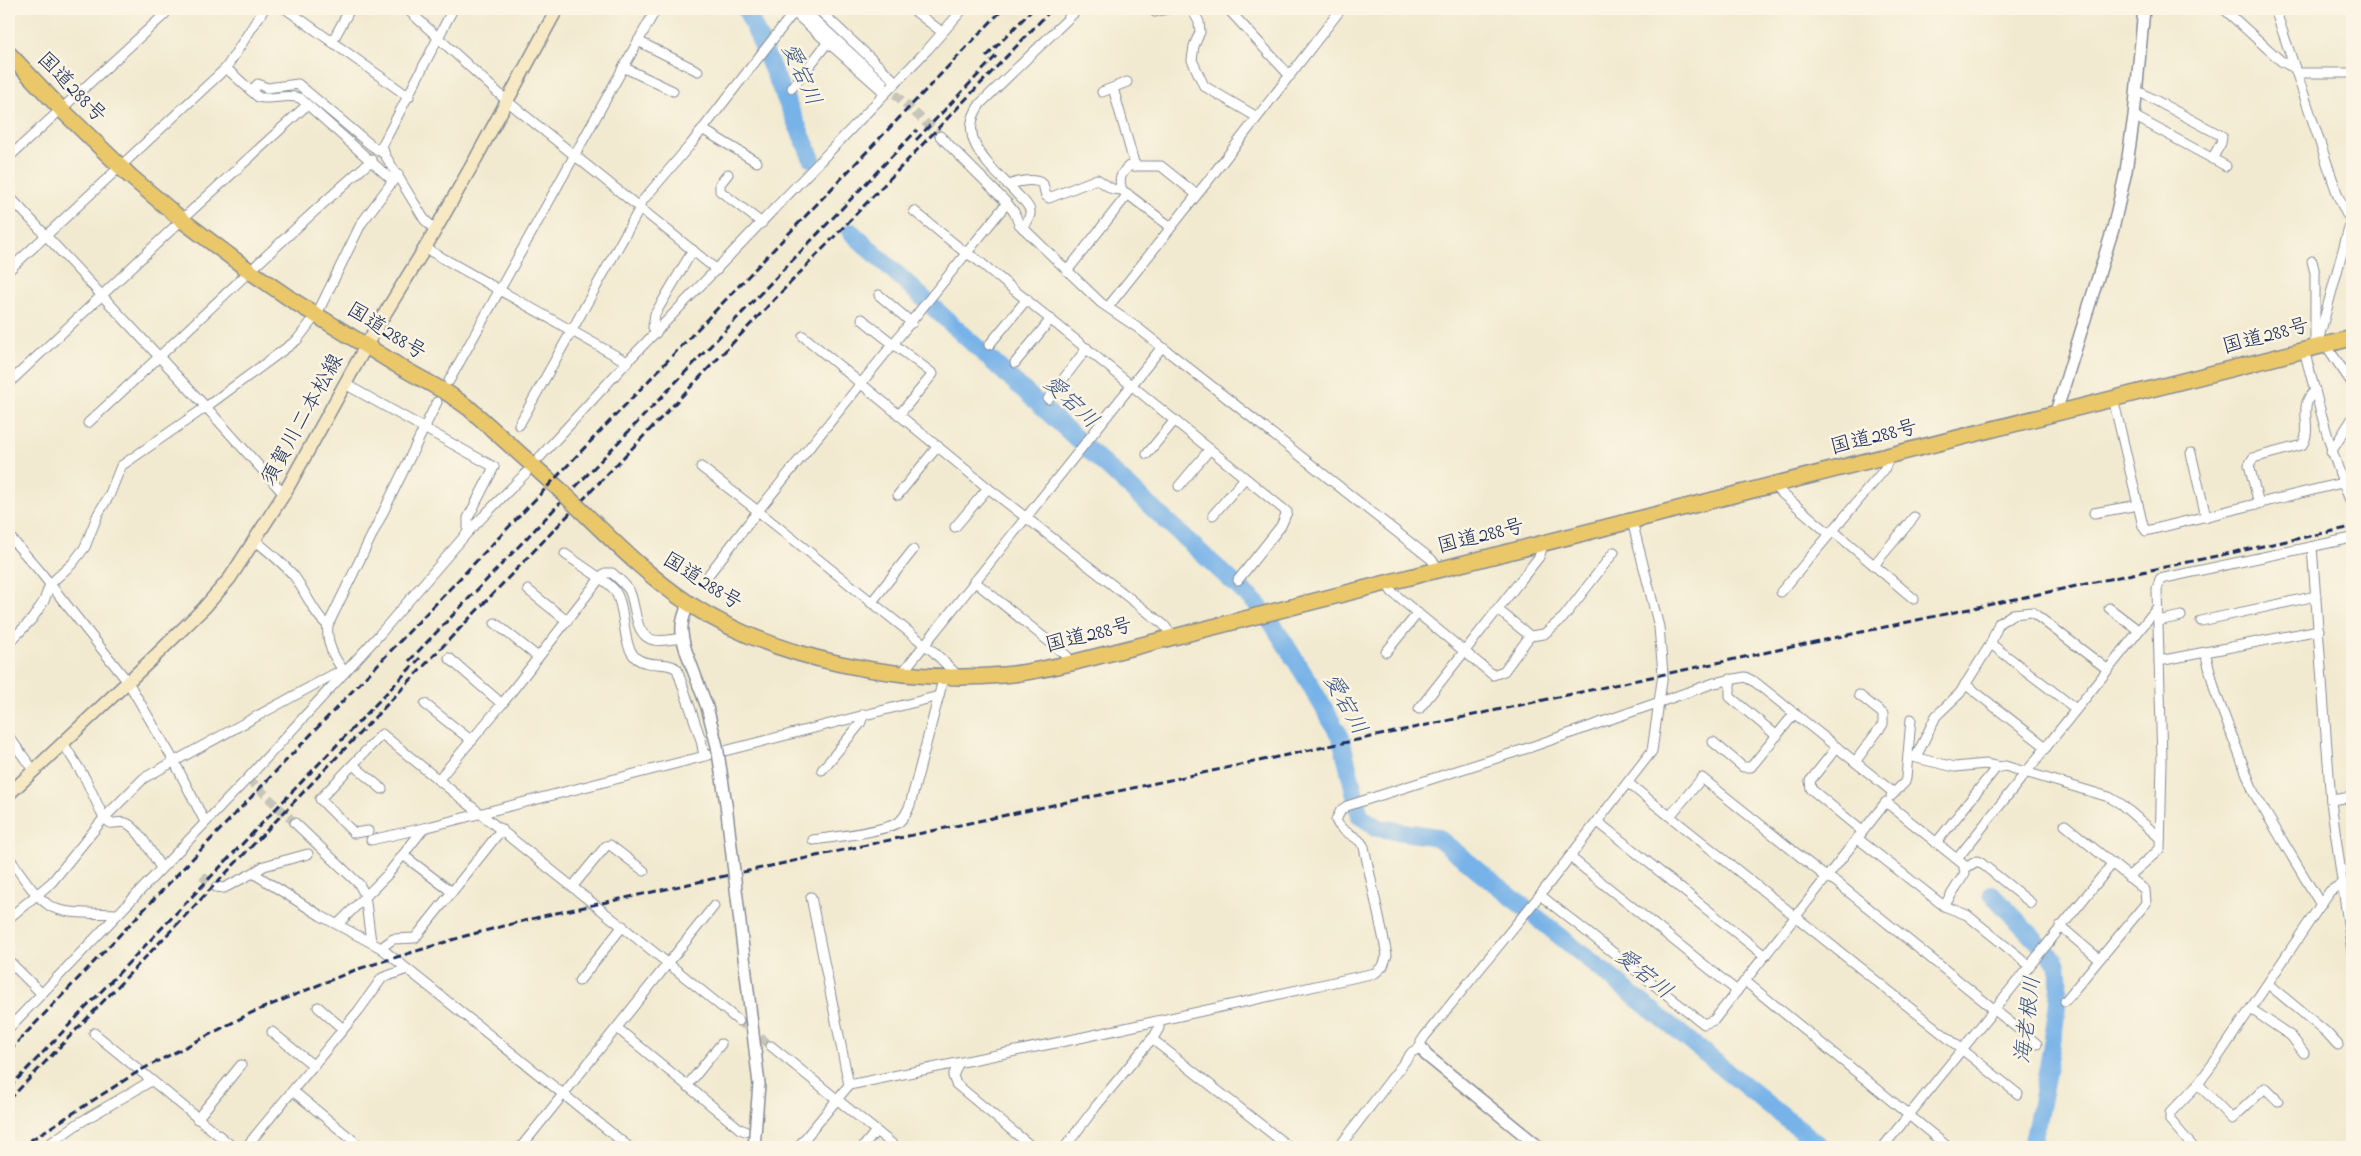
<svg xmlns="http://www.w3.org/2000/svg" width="2361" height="1156" viewBox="0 0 2361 1156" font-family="'Indie Flower','Klee One',sans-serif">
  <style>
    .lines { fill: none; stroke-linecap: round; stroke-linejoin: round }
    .river { stroke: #77b2e8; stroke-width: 18 }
    .minor-tunnel { stroke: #c7c5b9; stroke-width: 9; stroke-dasharray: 9 4.5; stroke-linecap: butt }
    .minor-casing { stroke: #868c97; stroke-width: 11 }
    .tertiary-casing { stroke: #868c97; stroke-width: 14 }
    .secondary-casing { stroke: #868c97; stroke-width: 15 }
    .trunk-casing { stroke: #868c97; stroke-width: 18 }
    .minor { stroke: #fff; stroke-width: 9 }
    .tertiary { stroke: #fff; stroke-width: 11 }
    .secondary { stroke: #f7e9c3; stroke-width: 12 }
    .trunk { stroke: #eac769; stroke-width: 15 }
    .rail { stroke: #1b2f5e; stroke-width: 3; stroke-dasharray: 8 4; stroke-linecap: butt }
    .tertiary-bridge-casing { stroke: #868c97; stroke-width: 14; stroke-linecap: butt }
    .trunk-bridge-casing { stroke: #868c97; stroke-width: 18; stroke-linecap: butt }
    .tertiary-bridge { stroke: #fff; stroke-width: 11 }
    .trunk-bridge { stroke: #eac769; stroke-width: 15 }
    .labels { text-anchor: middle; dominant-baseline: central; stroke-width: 5; stroke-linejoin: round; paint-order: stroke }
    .street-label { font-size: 21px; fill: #1b2f5e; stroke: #fcf5e5 }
    .water-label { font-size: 22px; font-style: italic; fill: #375687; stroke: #fcf5e5 }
  </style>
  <rect width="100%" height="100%" fill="#fcf5e5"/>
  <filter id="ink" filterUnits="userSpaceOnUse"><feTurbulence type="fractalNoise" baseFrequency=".02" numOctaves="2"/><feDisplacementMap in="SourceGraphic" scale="10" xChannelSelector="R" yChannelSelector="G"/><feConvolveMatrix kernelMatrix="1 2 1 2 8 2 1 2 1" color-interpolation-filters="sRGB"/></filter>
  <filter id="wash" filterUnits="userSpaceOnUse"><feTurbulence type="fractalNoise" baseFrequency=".0096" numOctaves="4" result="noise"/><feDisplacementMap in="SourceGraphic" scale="20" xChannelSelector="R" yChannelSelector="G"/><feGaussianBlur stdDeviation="1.12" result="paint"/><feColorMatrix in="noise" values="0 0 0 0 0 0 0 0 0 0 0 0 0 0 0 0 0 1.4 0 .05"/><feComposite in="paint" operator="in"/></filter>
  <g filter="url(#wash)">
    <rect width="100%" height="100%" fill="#f2ead0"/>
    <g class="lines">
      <!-- river -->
      <g class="river">
        <path d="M746,9l66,150"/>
        <path d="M851,232l407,373 14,18 35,56 34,59 19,78 18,12 59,9 384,310"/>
        <path d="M1992,894l63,66c14,20 -17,157 -23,187"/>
      </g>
    </g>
  </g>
  <g filter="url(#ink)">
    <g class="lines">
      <!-- minor-tunnel -->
      <g class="minor-tunnel">
        <path d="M885,85l55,51"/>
        <path d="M249,779l46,44"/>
        <path d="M202,876l14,11"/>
        <path d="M739,1021l32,25"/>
      </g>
      <!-- minor casing -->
      <g class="minor-casing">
        <g id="minor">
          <path d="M286,9l123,88"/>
          <path d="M407,9l100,92 210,169"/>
          <path d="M790,9l95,84"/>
          <path d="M803,9l80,74"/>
          <path d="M818,9l78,73"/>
          <path d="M912,9l30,23"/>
          <path d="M1192,9l7,13 1,10 -6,14 -2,14 12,26 53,31"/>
          <path d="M1228,9l62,67"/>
          <path d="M2224,9l57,52 15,8"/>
          <path d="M2275,9l63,187 8,17 6,8"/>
          <path d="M1155,12l12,-3"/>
          <path d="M638,41l60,30"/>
          <path d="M332,42l18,-33"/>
          <path d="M623,67l50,24"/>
          <path d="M226,68l32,29c13,4 28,-4 42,1l92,82"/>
          <path d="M2298,73h54"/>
          <path d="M792,88l36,-46"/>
          <path d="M1113,88l22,78"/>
          <path d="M2136,90l86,46 -1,7 -9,16"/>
          <path d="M251,91l7,-7 9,4 31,-4 74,62 11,7"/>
          <path d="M1102,92l25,-10"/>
          <path d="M2134,116l92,50"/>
          <path d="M702,129l55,33"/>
          <path d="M940,136l67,67 7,9 5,12 82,79 37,25 293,231 8,10"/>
          <path d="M9,157l156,-143"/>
          <path d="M728,174l-8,10v7l42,32"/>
          <path d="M1009,185c9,-4 25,-7 34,-1l3,12 3,2 48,-19 15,10 10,1"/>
          <path d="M9,196l197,211 78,87"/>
          <path d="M638,206l53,-62 103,-132"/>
          <path d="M914,211l53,43 8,4 312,254 -6,14 -43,54"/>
          <path d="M1171,227l-49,-37c-4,-11 -1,-17 7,-24h32l35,28"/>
          <path d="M1023,228c3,-5 8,-11 7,-17 -1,-7 -10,-13 -14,-18 -23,-25 -63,-54 -35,-90l97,-94"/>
          <path d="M435,230l-11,-11 -39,-64 -3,-9 71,-137"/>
          <path d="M425,248l202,114"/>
          <path d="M2312,261l3,12v69"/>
          <path d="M9,270l217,-202 38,-59"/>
          <path d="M1067,271l61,-77"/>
          <path d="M879,295l33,28"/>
          <path d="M1108,307l103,-130 130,-168"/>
          <path d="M862,319c23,20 47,36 71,55l-34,41"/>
          <path d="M656,333l-3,-6 2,-13 38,-64"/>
          <path d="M803,336l185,152 176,137 9,12"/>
          <path d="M2325,344l27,39"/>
          <path d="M989,345l38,-46"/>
          <path d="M2320,345v-11l32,-117"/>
          <path d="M2304,350c14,52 27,105 48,155"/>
          <path d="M1015,363l36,-44"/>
          <path d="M449,381l207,-372"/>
          <path d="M9,383l180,-170 118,-108"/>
          <path d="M345,384l149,83 -26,51v14"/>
          <path d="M2113,398l30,128 3,5 196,-48"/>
          <path d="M1048,399l39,-51"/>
          <path d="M88,423c95,-87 186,-178 284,-263"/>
          <path d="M519,425l121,-217"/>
          <path d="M2331,452l21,-33"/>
          <path d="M2191,453l15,64"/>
          <path d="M1147,454l28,-34"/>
          <path d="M540,457l87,-95 301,-313 35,-40"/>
          <path d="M701,467l57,44 -49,63"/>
          <path d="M1772,485l54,46 11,3 77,65"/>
          <path d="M1179,486l31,-37"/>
          <path d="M898,495l40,-49"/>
          <path d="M2259,504l-10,-39 4,-7 49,-13c12,-17 -6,-39 13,-54"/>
          <path d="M2094,513l44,-8"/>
          <path d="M1213,515l32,-37"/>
          <path d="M955,527l33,-39"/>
          <path d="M9,536l29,33 90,113 46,79 31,61"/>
          <path d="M256,541c13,11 27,22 38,35 10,13 22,42 34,49"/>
          <path d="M2312,547l19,255 21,150"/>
          <path d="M1874,565l40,-48"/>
          <path d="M974,581l93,75 4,7"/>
          <path d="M1386,583l6,9 101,83 11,-4 26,-35"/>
          <path d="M528,590l39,31"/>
          <path d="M1781,592l103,-122 6,-15"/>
          <path d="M871,603l42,-53"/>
          <path d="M2109,608l29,22"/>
          <path d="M1497,609l33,27 14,-2 19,-16 51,-66"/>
          <path d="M2158,621l23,-5"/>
          <path d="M2201,621l115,-25"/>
          <path d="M495,623l43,34"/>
          <path d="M682,638c-9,1 -19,4 -28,2 -21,-4 -17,-35 -25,-50 -5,-7 -11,-12 -17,-17h-7l-5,5c6,4 12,8 15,13 12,18 6,54 21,67 12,10 30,2 41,11l24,71 3,16"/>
          <path d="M9,643l23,-24 12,-18 6,-17 22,-20 13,-17 13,-33 11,-18 12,-30 85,-59 91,-67 20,-26 44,-90 37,-50"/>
          <path d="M1991,644l85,65"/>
          <path d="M1386,652l32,-39"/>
          <path d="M2205,652l11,42 38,99 67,112"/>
          <path d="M2159,661l160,-31"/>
          <path d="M345,672c-11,-13 -19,-29 -17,-47l109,-223"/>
          <path d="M902,673l260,-326"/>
          <path d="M959,677l-25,-25 -176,-141 249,-308"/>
          <path d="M1730,679v18l47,39"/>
          <path d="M1965,684l81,63"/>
          <path d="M425,704l47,37"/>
          <path d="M502,704l98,-126 -35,-24"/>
          <path d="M1419,709l120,-152 5,-14"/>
          <path d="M9,737l25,34"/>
          <path d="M1713,742l30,25h8l44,-54"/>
          <path d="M63,743l22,35 19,40 6,5c5,1 11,-2 16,0 12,4 28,34 35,45"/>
          <path d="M1837,747l-27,34 1,8 51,42"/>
          <path d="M1908,756l47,11 30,-3 15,3"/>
          <path d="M1916,757l20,-41 24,-23 30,-48 9,-22 14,-9 19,-2 75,57"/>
          <path d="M1855,762l28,-38v-10l-24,-19"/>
          <path d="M353,765l29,24"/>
          <path d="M822,770l38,-46 4,-10"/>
          <path d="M438,780l64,-76 -53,-46"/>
          <path d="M1628,783l390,311"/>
          <path d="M1891,796l14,-14 1,-4 5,-59"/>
          <path d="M2331,800l21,-3"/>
          <path d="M1670,816l32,-38 124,99 9,4 202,163"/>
          <path d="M1598,822l167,134"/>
          <path d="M295,823l64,61 6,11 6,47"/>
          <path d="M368,831l-14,2 -34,-34 62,-65c118,97 239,190 357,287"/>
          <path d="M1857,838l87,68 23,9 62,50"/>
          <path d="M371,840l53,-12"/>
          <path d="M813,840c21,-3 70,-8 86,-18 6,-5 8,-10 11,-17l34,-129"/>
          <path d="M1936,843l60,-75 9,-2 104,31 12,7 39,34"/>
          <path d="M403,855l49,37 50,-63"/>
          <path d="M1570,857l167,134"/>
          <path d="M9,858c12,15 24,37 41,48 14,9 48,7 66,8"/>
          <path d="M1957,859l200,-251"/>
          <path d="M1964,869l13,-8 4,2 50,40"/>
          <path d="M253,873l11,-7 44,-12"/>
          <path d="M2128,877l32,-28 2,-88 -5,-171 3,-11 192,-41"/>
          <path d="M573,886l33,-40 4,-1 34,26"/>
          <path d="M216,887l8,1 29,-15 68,43 60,32 248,199"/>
          <path d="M1540,895l164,129 10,-4 172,-218 78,63 1,8 -21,33"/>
          <path d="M9,918l43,-36 52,-64 40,-40 190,-104 11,-2"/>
          <path d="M338,924l50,-50 36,-46 515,-132"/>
          <path d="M2060,926l39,33"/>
          <path d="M381,948l12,-9 22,-1 37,-46"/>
          <path d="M9,961l32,32"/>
          <path d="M579,981l44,-55"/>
          <path d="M1745,981l203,166"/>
          <path d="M2268,984l58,48 12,13"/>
          <path d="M2065,1001l81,-98 -1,-13 -80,-65"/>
          <path d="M318,1007l25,22"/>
          <path d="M2251,1009l40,27 13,17"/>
          <path d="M9,1028l239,-250 131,-143 89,-103 58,-59"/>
          <path d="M617,1028l123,101 5,2"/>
          <path d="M272,1032l42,34"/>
          <path d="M94,1033l139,114"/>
          <path d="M1152,1039l137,108"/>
          <path d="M771,1046l125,101"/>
          <path d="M958,1064l-5,12 3,8 76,63"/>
          <path d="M2198,1084l34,35 33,-31 13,13"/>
          <path d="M849,1085l226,-46 300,-66 8,-7 4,-11 -23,-108c-6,-13 -23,-13 -28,-27l5,-10 6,-4 181,-58 186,-65 31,-6 10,5 139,111"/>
          <path d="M687,1086l34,-42"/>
          <path d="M293,1091l68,56"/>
          <path d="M197,1119l44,-54"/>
          <path d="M45,1147l34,-24 72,-42"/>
          <path d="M246,1147l113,-137 23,-32 25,-9"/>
          <path d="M521,1147l193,-241"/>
          <path d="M798,1147l51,-62 -38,-188"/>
          <path d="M863,1147l13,-16"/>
          <path d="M1065,1147l32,-42 58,-70 4,-7v-7"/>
          <path d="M1339,1147l73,-95 9,-5v-5l4,-6 115,-141 112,-144 11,-77 -4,-47 -27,-106"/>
          <path d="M1883,1147l229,-283"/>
          <path d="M2193,1147l-23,-27v-7l28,-29 20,-27 112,-166 13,-8"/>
        </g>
      </g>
      <!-- tertiary casing -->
      <g class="tertiary-casing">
        <g id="tertiary">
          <path d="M2056,412l57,-183 13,-58 8,-55 10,-107"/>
          <path d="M686,651c-6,-19 -6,-29 3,-48"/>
          <path d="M1421,1047l5,8 113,92"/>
        </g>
      </g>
      <!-- secondary casing -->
      <g class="secondary-casing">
        <path id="secondary" d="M9,794l142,-134 53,-52 26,-30 54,-84 92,-166 49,-80 50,-88 82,-151"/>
      </g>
      <!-- trunk casing -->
      <g class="trunk-casing">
        <g id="trunk">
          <path d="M9,54l53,56 68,66 52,44 69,52 44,30 102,63 52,29 21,15 89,80"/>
          <path d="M583,512c33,32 66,65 105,91 87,57 213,81 316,72 23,-2 45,-7 67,-12l1281,-325"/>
        </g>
      </g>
      <!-- minor -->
      <use href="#minor" class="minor"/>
      <!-- tertiary -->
      <use href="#tertiary" class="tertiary"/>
      <!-- secondary -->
      <use href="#secondary" class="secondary"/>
      <!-- trunk -->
      <use href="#trunk" class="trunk"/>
      <!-- rail -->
      <g class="rail">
        <path d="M986,57l47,-48"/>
        <path d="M916,140l81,-85"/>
        <path d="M409,661l508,-531"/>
        <path d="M9,1051l994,-1042"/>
        <path d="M9,1088l411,-430"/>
        <path d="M9,1100l1043,-1091"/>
        <path d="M20,1147l119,-76 112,-58 104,-43 110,-34 78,-20 328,-72 1481,-317"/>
      </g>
      <!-- tertiary-bridge casing -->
      <g class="tertiary-bridge-casing">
        <path id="tertiary-bridge" d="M686,651l21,56 10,39 9,58 33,280 -5,63"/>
      </g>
      <!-- trunk-bridge casing -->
      <g class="trunk-bridge-casing">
        <path id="trunk-bridge" d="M559,489l24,23"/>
      </g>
      <!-- tertiary-bridge -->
      <use href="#tertiary-bridge" class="tertiary-bridge"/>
      <!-- trunk-bridge -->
      <use href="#trunk-bridge" class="trunk-bridge"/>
    </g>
  </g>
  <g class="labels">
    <!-- street labels -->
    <g class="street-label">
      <text transform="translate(71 88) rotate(46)">国道288号</text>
      <text transform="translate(386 332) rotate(32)">国道288号</text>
      <text transform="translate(2266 337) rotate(-15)">国道288号</text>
      <text transform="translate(303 420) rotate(-61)">須賀川二本松線</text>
      <text transform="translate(1874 438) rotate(-14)">国道288号</text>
      <text transform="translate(1481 537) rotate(-14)">国道288号</text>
      <text transform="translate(702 582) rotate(32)">国道288号</text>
      <text transform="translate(1089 636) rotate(-14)">国道288号</text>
    </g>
    <!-- water labels -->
    <g class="water-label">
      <text transform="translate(800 75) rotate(66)">愛宕川</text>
      <text transform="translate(1070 403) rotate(43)">愛宕川</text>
      <text transform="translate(1344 705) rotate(61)">愛宕川</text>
      <text transform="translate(1643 975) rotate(39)">愛宕川</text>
      <text transform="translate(2029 1020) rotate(-83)">海老根川</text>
    </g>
  </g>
  <!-- margin -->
  <rect width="2361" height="1156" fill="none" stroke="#fcf5e5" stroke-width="30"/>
</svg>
